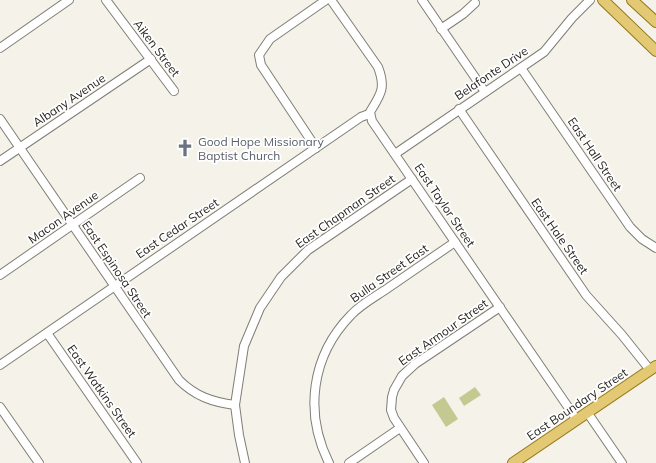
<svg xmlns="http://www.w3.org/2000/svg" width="656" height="463" viewBox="0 0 656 463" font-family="Mulish,sans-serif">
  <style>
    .green { fill: #c2ca92 }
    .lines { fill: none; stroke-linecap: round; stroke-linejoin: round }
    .minor-casing { stroke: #807e75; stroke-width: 10 }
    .major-casing { stroke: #95781a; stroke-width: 12 }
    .minor { stroke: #fff; stroke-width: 8 }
    .major { stroke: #e3c973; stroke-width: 10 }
    .labels { text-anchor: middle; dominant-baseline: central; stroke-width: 3.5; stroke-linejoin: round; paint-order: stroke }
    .street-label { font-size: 12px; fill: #262521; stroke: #fff }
    .worship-label { font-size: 12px; fill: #5b616d; stroke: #fff; text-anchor: start }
  </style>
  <rect width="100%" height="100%" fill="#f5f3e9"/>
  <!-- green -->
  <g class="green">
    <path d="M475,387l6,8 -17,11 -5,-8z"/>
    <path d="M444,397l14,22 -12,8 -14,-22z"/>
  </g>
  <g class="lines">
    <!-- minor casing -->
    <g class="minor-casing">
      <g id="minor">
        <path d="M106,0l68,91"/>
        <path d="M331,0l47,67c8,21 3,27 -8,45l2,9 205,299"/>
        <path d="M422,0l63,92"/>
        <path d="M441,29l22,-15 12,-11"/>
        <path d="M0,48l69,-48"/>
        <path d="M521,68l109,159 12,12 14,9"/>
        <path d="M459,109l127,186 36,40 28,35"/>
        <path d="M0,119l179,261c16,16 33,22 56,25"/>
        <path d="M316,148l-55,-83 -2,-10 11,-16 56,-39"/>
        <path d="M395,154l149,-102 28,-34 18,-18"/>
        <path d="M0,161l151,-102"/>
        <path d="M0,275l140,-97"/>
        <path d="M47,333l90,130"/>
        <path d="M0,365l361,-248 8,-3"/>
        <path d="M0,407l39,56"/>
        <path d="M587,412l35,51"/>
        <path d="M245,463l-6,-28 -4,-30 9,-59 16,-38 21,-31 27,-27 104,-71"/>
        <path d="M329,463c-25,-50 -18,-107 22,-148 10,-11 24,-18 37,-27 22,-15 45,-31 67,-46"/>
        <path d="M349,463l51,-35"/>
        <path d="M424,463l-30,-45 -3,-8 1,-13 2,-7 8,-14 13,-12 85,-57"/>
      </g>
    </g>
    <!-- major casing -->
    <g class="major-casing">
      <g id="major">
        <path d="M603,0l53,51"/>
        <path d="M632,0l24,22"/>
        <path d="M513,463l143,-97"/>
      </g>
    </g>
    <!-- minor -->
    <use href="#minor" class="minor"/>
    <!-- major -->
    <use href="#major" class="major"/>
  </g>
  <!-- icons -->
  <defs>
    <g id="church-bare" transform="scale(1.38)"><path d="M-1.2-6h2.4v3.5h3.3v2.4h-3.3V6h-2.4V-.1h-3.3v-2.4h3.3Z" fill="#6b7280" stroke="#fff" stroke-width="2.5" paint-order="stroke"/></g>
  </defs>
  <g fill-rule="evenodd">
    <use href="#church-bare" x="185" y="148"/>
  </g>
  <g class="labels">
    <!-- street labels -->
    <g class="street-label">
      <text transform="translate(157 48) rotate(53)">Aiken Street</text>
      <text transform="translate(491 73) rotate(-34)">Belafonte Drive</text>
      <text transform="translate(69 100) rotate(-34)">Albany Avenue</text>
      <text transform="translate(595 154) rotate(56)">East Hall Street</text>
      <text transform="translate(445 205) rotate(56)">East Taylor Street</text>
      <text transform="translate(345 211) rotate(-35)">East Chapman Street</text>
      <text transform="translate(63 217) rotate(-35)">Macon Avenue</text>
      <text transform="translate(177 228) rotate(-34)">East Cedar Street</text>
      <text transform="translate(560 236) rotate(55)">East Hale Street</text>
      <text transform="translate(117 269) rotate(56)">East Espinosa Street</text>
      <text transform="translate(389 273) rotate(-35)">Bulla Street East</text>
      <text transform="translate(443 332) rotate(-35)">East Armour Street</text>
      <text transform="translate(102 391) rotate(55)">East Watkins Street</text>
      <text transform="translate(577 404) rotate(-34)">East Boundary Street</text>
    </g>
    <!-- worship labels -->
    <g class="worship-label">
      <text x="198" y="141">Good Hope Missionary<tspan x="198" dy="14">Baptist Church</tspan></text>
    </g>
  </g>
</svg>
